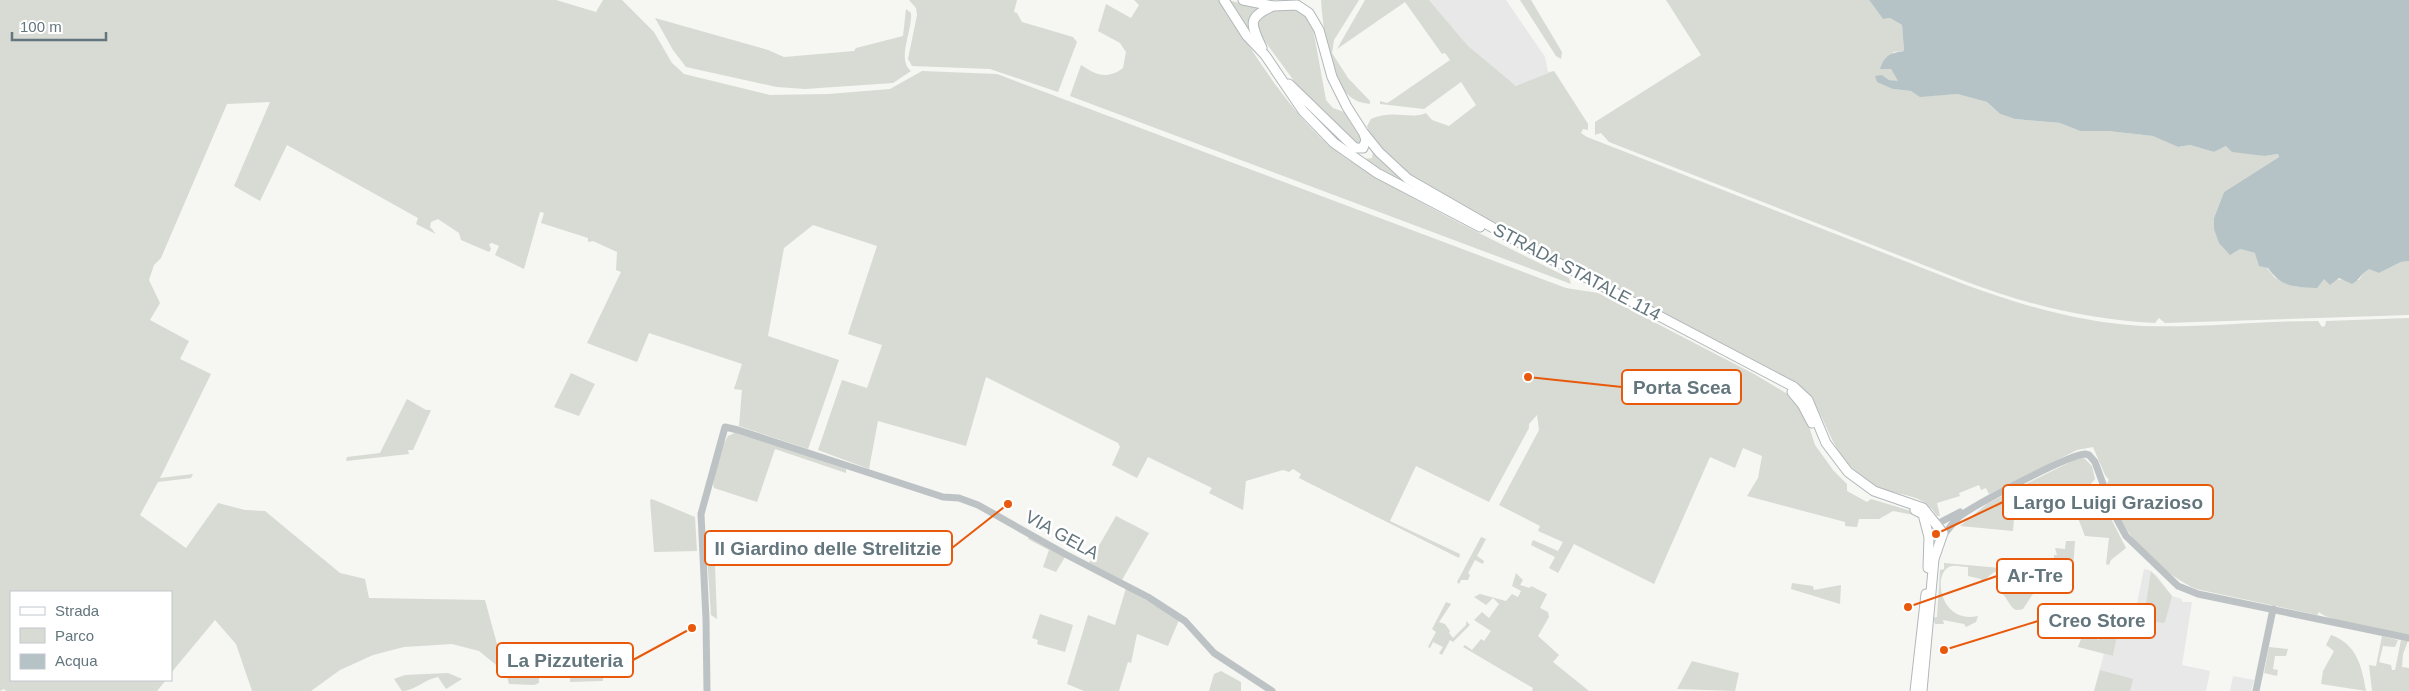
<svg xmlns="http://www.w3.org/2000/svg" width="2409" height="691" viewBox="0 0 2409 691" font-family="Helvetica,sans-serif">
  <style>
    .built { fill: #e7e8e7 }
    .green { fill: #d7dbd3 }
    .water { fill: #b5c3c6 }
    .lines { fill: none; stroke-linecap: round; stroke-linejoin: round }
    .major-casing { stroke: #b1b7ba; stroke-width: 11 }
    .minor { stroke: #bdc3c5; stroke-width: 7 }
    .major { stroke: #fff; stroke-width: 9 }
    .labels { text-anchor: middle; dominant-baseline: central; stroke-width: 5; stroke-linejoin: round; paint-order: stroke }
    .street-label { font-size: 18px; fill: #63757d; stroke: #fff }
    .leader { fill: none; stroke: #e8590c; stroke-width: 2 }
    .callout-dot { fill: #e8590c; stroke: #fff; stroke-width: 2 }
    .callout { fill: #fff; stroke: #e8590c; stroke-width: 2 }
    .callout-label { font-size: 19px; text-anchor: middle; font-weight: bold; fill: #63757d }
  </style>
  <rect width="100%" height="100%" fill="#f6f6f3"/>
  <!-- built -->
  <g class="built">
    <path d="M1429,0h77l39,57 3,15 6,-1 34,53 -83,-45 -37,-33z"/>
    <path d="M2144,569l5,1 8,6 15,20 10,3v3h10l-10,63 28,6 -4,20h-112l10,-37 9,2 6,-30 13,2z"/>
    <path d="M2233,676l21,4 -3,11h-21z"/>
  </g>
  <!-- green -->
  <g class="green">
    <path d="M0,0h556l40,12 7,-12h19l32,32 18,31 12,11 86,21 58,-1 62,-5 32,-18 75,3 569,214 32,5 156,81 37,22 14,18 10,31 18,25 14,14v7l20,11 4,-3 47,14 1,3 -26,-5 -14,8h-20l-2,8 -12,-1v-4l-98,-26 11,-18 4,-22 -19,-8 -8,20 -25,-11 -56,127 -80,-40 -16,29 -9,-5 6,-11 -24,-12 2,-5 25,11 5,-9 -25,-11 2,-5 -41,-21 40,-75 -2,-15 -8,9v4l-40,74 -73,-36 -26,55 70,33 -1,4 -160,-80 2,-4 -8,-5 -4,3 -6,-2 -37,11 -3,29 -34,-17 3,-5 -64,-31 -11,21 -25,-13 8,-18 -2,-4 -132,-66 -20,69 -88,-25 -9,48 -51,-19 24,-70 25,8 15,-43 -34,-11 29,-88 -64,-21 -29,23 -16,88 71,24 -31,89 -69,-23 3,-36 -8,-1 8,-25 -93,-31 -12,29 -50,-19 34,-71 -5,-2 1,-18 -24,-11 -5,1v-4l-47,-15 3,-10 -4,-1 -16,57 -29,-14 4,-9 -7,-3 -3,1 2,5 -2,3 -28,-12 -2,-7 -21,-14 -7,3 -1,5 6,7 -20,-10 2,-6 -131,-73 -27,56 -26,-15 36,-84 -43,2 -66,154 -7,7 -5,15 11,23 -10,17 39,21 -9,18 31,15 -51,104 33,-4 -2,4 -33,4 -18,33 46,33 32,-45 27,7 20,1 75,62 25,6 4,19 116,2 12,44 41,-1 1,40 -5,2 -25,-1 -3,-11 -27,-22 -27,-7 -48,3 -31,8 -33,15 -29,21h-59l-16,-47 -21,-24 -44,53v-81h-160v88h155l-9,11h-151l-2,-2 -4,2z"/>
    <path d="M909,0h108l-3,12 3,1 5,9 51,15 4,5 -19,50 -68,-23 -78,-3 -4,-7 9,-44 -1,-7z"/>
    <path d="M1134,0h87c28,47 60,99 100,138 22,21 50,36 76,51 56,32 114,60 172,89l2,6 -501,-188 11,-31c15,10 26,15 42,3l3,-16 -6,-9 -22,-12 8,-27 25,14 8,-13z"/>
    <path d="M1228,0l31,8 -10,14 2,11z"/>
    <path d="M1321,0h38l-25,40 -2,13 16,25 22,23v3c-6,-1 -13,-2 -18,-6 -24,-16 -29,-72 -31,-98z"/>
    <path d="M1365,0h64l39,46 48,40 38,-15 34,53v6l-5,-1 -2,4 6,4 379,148c58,21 116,38 177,41 59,2 117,-5 175,-5l4,6 3,-1 1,-5 83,-3v317c-19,-4 -79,-12 -90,-23l-2,3 -121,-26c-28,-13 -57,-39 -73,-65 -8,-12 -12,-26 -17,-39l3,-5 -4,-5 -12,-28 -16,3 -88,44 -3,-6 -5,2 -2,-5 -20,8 1,3 -23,7 3,13h-3c-14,-23 -34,-19 -57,-28 -10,-4 -20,-13 -28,-20 -27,-26 -26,-63 -58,-85l-280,-147c-40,-29 -133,-62 -147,-110l4,-7c22,-10 39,1 55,-6l6,7 17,6 27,-21 -15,-23 -37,27 -44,-5v-3l7,2 5,-3 58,-40 -5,-7 -3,1 -37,-52 -68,47z"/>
    <path d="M1520,0h11l31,52 -1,7 -5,-3z"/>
    <path d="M1666,0h203l14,19 7,-1 12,7 2,26 -11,1 -2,17 8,13 -10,-2 -7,-5 11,14 18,2 9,5 37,-2 30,8 13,12 15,5 45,4 20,8h28l46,5 24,11 12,-2 24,7 12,-6 39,10 13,-2 1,3 -55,35 -10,26 26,31 15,4 20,25 22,9h7l20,-8 35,1 5,-8 5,-4 10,5 22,-11 8,-1v54l-244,8 -6,-5 -4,5c-66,-3 -126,-18 -188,-41l-358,-140 -8,-9 -6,2v-13l106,-67z"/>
    <path d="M906,9l5,4c2,17 -15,46 0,58l-18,12 -88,6 -28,-2 -91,-20 -13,-17 -18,-32 113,32 16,7 70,-6 2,-3 47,-12z"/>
    <path d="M1293,10l10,3 9,10 14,77 7,8 11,4 18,29 -4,5 -58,-57 -45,-61 1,-8 12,-8z"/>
    <path d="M1301,99l21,24 42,36 8,-1 1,-9 53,45c-42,-22 -102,-51 -125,-95z"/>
    <path d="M571,373l24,11 -16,32 -25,-9z"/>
    <path d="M407,399l19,11h5l-18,40h-5l1,4 -63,7 1,-4 33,-4z"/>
    <path d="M737,432l109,37v4l-71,-24 -18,53 -43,-14c-4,-11 8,-42 14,-52z"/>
    <path d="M2078,458h6l8,8 3,13 -16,18 -21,14 -26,-2 -1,11 -17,-1 -1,12 -53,-5 28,-23z"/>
    <path d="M652,499l43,18 2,34 -43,1 -4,-52z"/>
    <path d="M2099,502l4,1 23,45 -15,12 -2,5 -3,-1 3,-26 -24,-2 -7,-18z"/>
    <path d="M1116,516l33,17 -27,47 -33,-17z"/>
    <path d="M710,535l9,3 -4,27 2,54 -6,-4 -5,-74z"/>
    <path d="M1029,536l36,21 -9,15 -13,-5 6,-17 -21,-11z"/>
    <path d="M1481,537l5,2 -9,17 7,5 -1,3 -8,-4 -7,13 2,2 -2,5h-7l-2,4 -2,-2z"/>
    <path d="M2066,541h9l-2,28 -10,-1 1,-8 -10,-1v-4h3l-2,-7 10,1z"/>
    <path d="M1944,563l113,10c-17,7 -24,21 -34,36 -12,5 -13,-8 -21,-16l8,-13 -11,-8h-5l-13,11v-4l-13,-3v-9c-5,0 -12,-2 -16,-1 -21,4 -13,59 26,50l-2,6 -10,5 -2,-3 -21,-4 1,4h-9l-2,-6 4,-1 3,-47 4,-1z"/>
    <path d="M2151,571l21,25 -7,26 -2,1 -17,-3 -2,-3z"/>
    <path d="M1516,573l7,7 -3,5 10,3 1,-2 16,8 -7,14 8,4 1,5 -11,19 21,19 -6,7 36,29h-57l1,-3 -70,-41 2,-2 7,5 9,-11 3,2 7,-10 -17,-11 8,-8 7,6 10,-14 -6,-6 -7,7 -12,-8 6,-3 26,7 6,-7 6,3 3,-6 -9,-5z"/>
    <path d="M1792,583l21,3 1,4 27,-5 -1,19 -49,-15z"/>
    <path d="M1126,588l53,32 -11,26 -31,-12 -6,29 -3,-1 -9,29h-35l-17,-7 21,-69 27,10z"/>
    <path d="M1446,602l5,2 -12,18 6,2 5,7 -1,2 4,5 13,-13v-4l4,4 -17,17 -3,-2 -8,15 -3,-2 4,-6 -10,-5 -3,6 -2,-1 8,-15 -4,-3z"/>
    <path d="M1040,614l33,11 -8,27 -28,-8 1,-4 -6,-2z"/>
    <path d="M2135,616l-3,12 -13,-2 -6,30 -35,-9 9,-24 11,17z"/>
    <path d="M2331,635c26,9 31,32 35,56l-45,-7 2,-13 11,-20 -8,-6z"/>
    <path d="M2382,636l16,4 -3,7 -12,-1 -4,16 12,3 1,5h3l6,-30 7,1 -5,13 -1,13 7,1v23h-37l-3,-26 7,1z"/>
    <path d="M601,642l2,39 -33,1v-39z"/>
    <path d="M2269,647l19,2 -2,7h-11l-2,13 5,1 -1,6 -13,-3z"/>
    <path d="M1692,661l47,12 -4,18 -58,-2z"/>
    <path d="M2100,670l33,9 -3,12h-36z"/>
    <path d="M1221,671l20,11v9h-32l5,-17z"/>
    <path d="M448,673l14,6 -16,10 -8,-12c-13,2 -23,14 -36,14l-8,-12 11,-4z"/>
  </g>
  <!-- water -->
  <path class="water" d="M1869,0h540v261l-8,1 -22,11 -10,-4c-8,4 -9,11 -17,15l-13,-6 -9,7 -6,-6 -7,9c-23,-1 -36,-1 -49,-20l-9,-2 -4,-13 -15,-4 -10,6 -11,-12 -5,-14v-11l10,-26 55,-35 -1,-3 -13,2 -33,-4 -6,-6 -12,6 -24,-7 -12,2 -25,-11 -45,-5h-28l-20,-8 -45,-4 -15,-5 -13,-12 -30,-8 -37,3 -9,-6 -18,-2 -16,-7 -2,-6 7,-1 7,5 9,1 -7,-12h-11c5,-14 10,-16 24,-18l-2,-26 -12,-7 -7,1z"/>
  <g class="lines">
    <!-- major casing -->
    <g class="major-casing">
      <g id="major">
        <path d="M1224,0l23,36 18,19 38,56 31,32 43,30 103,54"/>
        <path d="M1243,0l30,6 24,-1 12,8 10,17 13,47 15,30 16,25 16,20 29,27 101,58 285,150 14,13 18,43 22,29 26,19 49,17 20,25 -9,26 -12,132"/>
        <path d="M1262,48c-11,-24 -16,-30 11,-42"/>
        <path d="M1289,84l66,64h8l3,-8 -2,-6"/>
        <path d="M1792,392l10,12 10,19"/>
        <path d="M1915,510l8,4 6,23 -1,31"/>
        <path d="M1915,691l11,-97"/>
      </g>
    </g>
    <!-- minor -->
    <g class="minor">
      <path d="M1935,525l25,-13"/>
      <path d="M1942,537c6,-7 11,-15 18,-21 17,-12 107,-61 125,-62l4,1 6,7 19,52 12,22 52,50 20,8 211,44"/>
      <path d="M707,691l-1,-72 -5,-105 24,-87 13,3 205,67 16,1 19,7 87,49 83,43 37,24 29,32 58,38"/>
      <path d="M2256,691l17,-82"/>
    </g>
    <!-- major -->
    <use href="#major" class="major"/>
  </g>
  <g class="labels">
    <!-- street labels -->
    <g class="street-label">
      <text transform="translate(1577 272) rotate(28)">STRADA STATALE 114</text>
      <text transform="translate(1062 535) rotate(29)">VIA GELA</text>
    </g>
  </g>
  <!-- callouts -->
  <path class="leader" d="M1528 377L1622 387M1936 534L2003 502M1008 504L952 548M1908 607L1997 576M1944 650L2038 621M692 628L633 660"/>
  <g class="callout-dot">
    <circle cx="1528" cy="377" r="5"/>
    <circle cx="1936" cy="534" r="5"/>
    <circle cx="1008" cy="504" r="5"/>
    <circle cx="1908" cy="607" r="5"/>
    <circle cx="1944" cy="650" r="5"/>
    <circle cx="692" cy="628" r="5"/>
  </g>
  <g class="callout">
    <rect x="1622" y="370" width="119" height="34" rx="5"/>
    <rect x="2003" y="485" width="210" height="34" rx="5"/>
    <rect x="705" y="531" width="247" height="34" rx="5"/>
    <rect x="1997" y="559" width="76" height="34" rx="5"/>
    <rect x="2038" y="604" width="117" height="34" rx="5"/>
    <rect x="497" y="643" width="136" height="34" rx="5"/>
  </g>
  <g class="callout-label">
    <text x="1682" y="394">Porta Scea</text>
    <text x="2108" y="509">Largo Luigi Grazioso</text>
    <text x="828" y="555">Il Giardino delle Strelitzie</text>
    <text x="2035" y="582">Ar-Tre</text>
    <text x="2097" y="627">Creo Store</text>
    <text x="565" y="667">La Pizzuteria</text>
  </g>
  <!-- legend -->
  <rect x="10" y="591" width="162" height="90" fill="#ffffff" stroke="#c1c8cb"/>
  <rect x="20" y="607" width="25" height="8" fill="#ffffff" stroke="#c1c8cb"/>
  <text x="55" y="616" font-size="15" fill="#63757d">Strada</text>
  <rect x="20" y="628" width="25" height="15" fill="#d7dbd3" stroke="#c1c8cb"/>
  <text x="55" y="641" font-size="15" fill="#63757d">Parco</text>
  <rect x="20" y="654" width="25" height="15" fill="#b5c3c6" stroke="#c1c8cb"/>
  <text x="55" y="666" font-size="15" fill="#63757d">Acqua</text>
  <!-- scale -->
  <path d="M12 32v8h94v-8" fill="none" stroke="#63757d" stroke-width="2.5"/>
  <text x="20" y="32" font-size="15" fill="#63757d" stroke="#ffffff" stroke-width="4" paint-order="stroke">100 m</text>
</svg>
